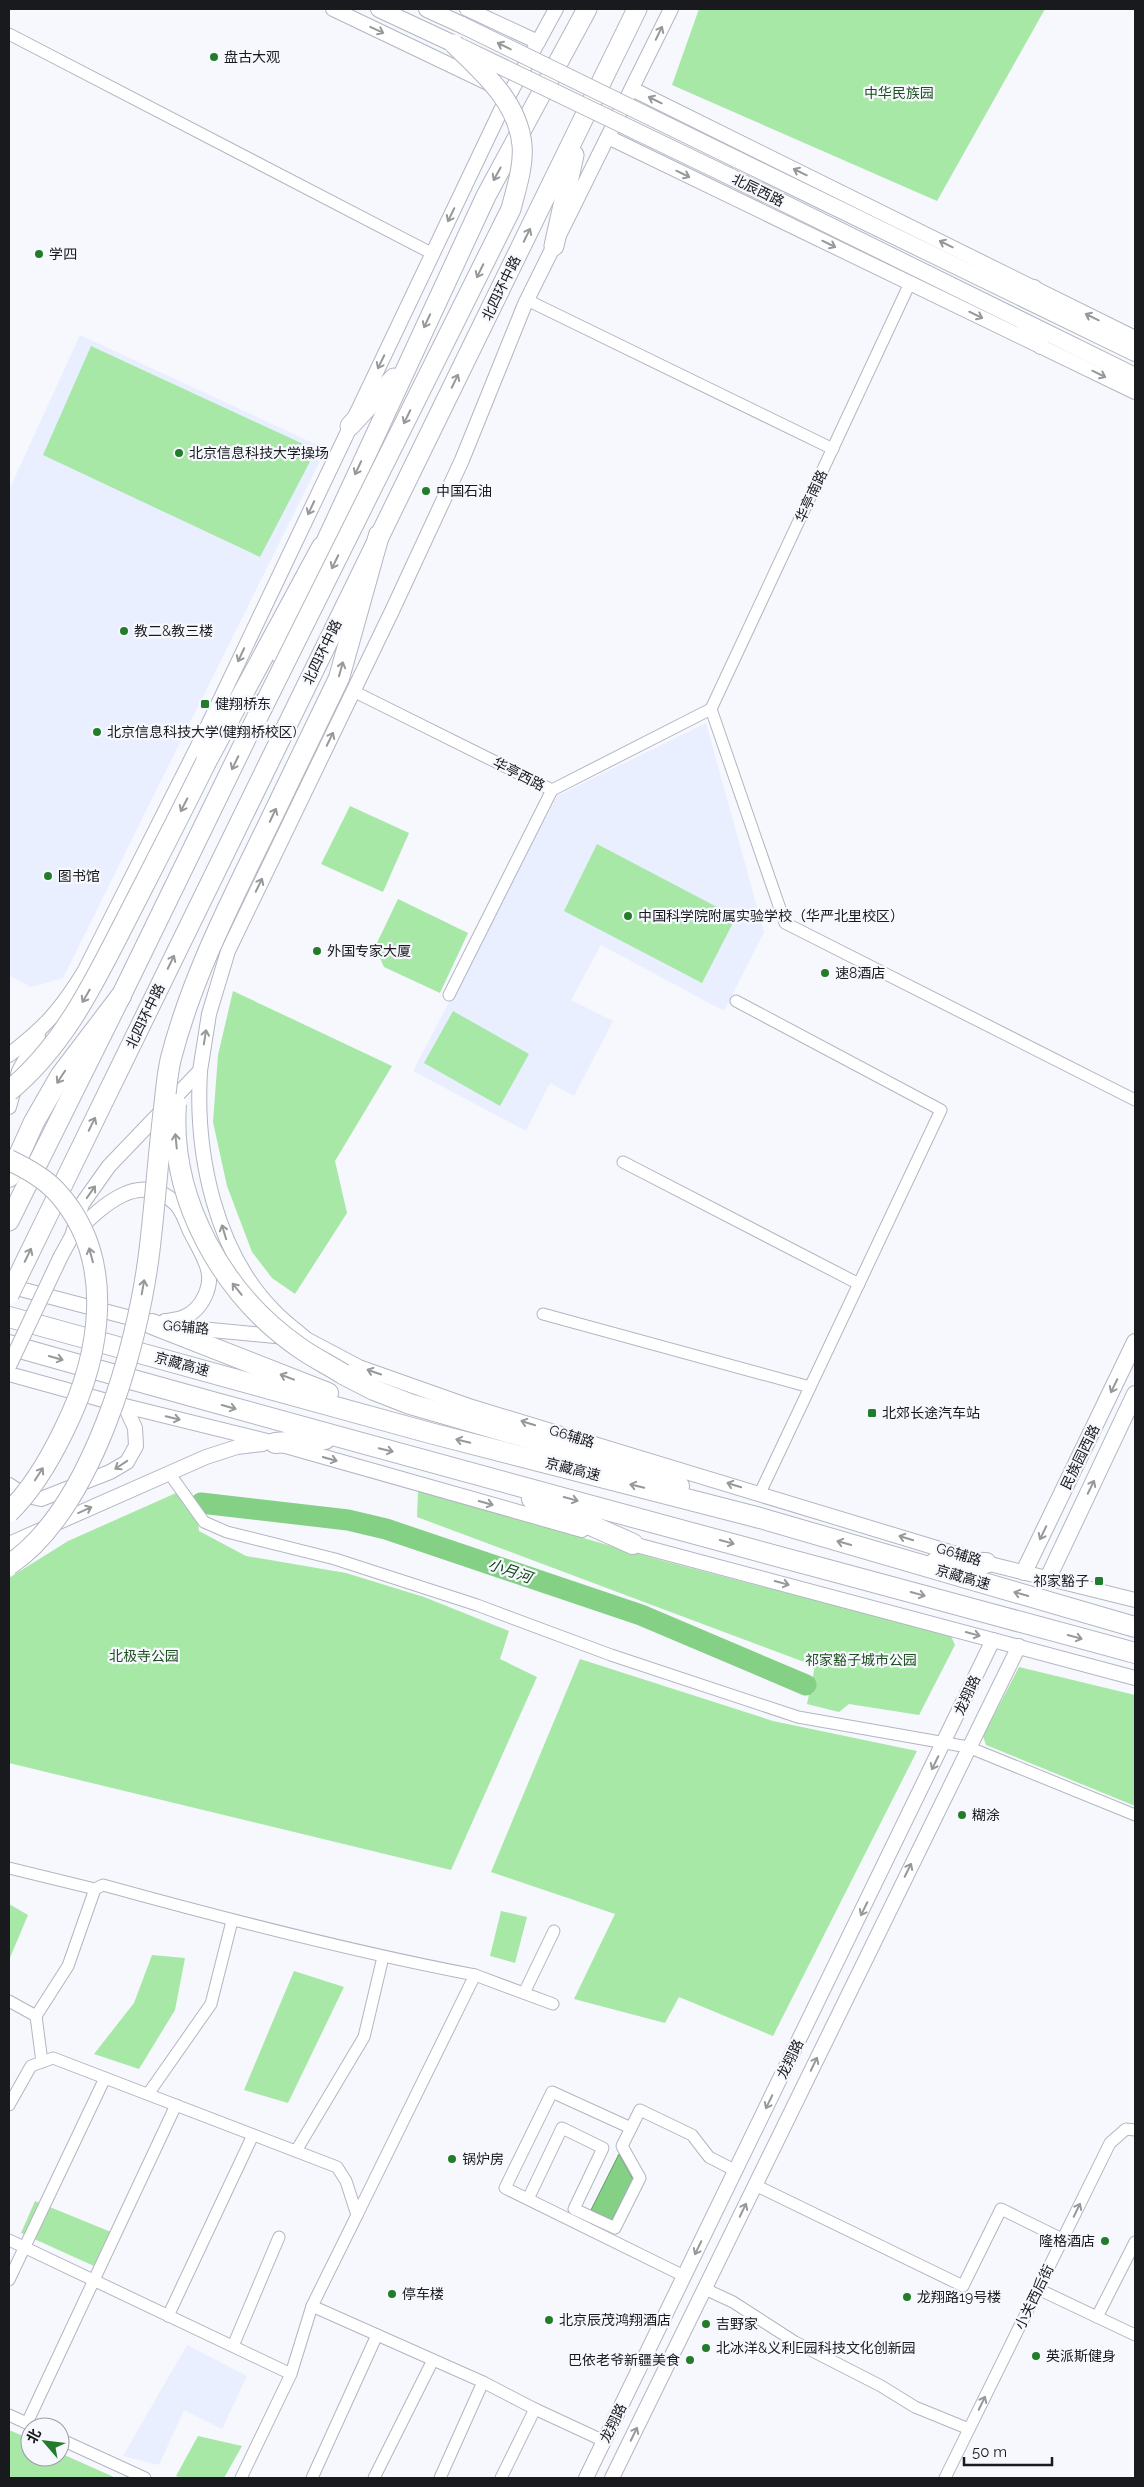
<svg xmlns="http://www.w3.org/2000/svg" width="1144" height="2487" viewBox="0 0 1144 2487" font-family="Raleway,'Noto Sans SC',sans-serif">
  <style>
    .built { fill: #e9effe }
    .green { fill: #a7e8a7 }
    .water { fill: #84d085; stroke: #649966 }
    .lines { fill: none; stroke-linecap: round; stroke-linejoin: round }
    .river { stroke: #84d085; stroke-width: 21 }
    .minor-casing { stroke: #b1b6c1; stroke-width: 13 }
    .tertiary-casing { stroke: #b1b6c1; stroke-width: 16 }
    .secondary-casing { stroke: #b1b6c1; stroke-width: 18 }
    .trunk-casing { stroke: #b1b6c1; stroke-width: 21 }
    .motorway-casing { stroke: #b1b6c1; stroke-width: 22 }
    .minor { stroke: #fff; stroke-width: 11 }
    .tertiary { stroke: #fff; stroke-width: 14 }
    .secondary { stroke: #fff; stroke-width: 16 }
    .trunk { stroke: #fff; stroke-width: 19 }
    .motorway { stroke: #fff; stroke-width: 20 }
    .tertiary-bridge-casing { stroke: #b1b6c1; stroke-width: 16; stroke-linecap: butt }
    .secondary-bridge-casing { stroke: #b1b6c1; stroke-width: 18; stroke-linecap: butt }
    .trunk-bridge-casing { stroke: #b1b6c1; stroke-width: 21; stroke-linecap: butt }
    .motorway-bridge-casing { stroke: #b1b6c1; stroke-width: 22; stroke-linecap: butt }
    .tertiary-bridge { stroke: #fff; stroke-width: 14 }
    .secondary-bridge { stroke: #fff; stroke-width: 16 }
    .trunk-bridge { stroke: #fff; stroke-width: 19 }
    .motorway-bridge { stroke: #fff; stroke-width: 20 }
    .oneway { stroke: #97989a }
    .poi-dot { fill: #237c2a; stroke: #f6f8fd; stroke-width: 2 }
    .labels { text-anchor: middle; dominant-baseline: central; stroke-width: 4.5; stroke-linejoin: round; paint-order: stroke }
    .poi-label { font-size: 14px; fill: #181a1e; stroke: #f6f8fd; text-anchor: start }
    .park-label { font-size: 14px; fill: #1e5120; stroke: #f6f8fd }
    .street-label { font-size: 14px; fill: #181a1e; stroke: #f6f8fd }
    .water-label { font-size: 15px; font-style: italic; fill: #124616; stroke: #f6f8fd }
  </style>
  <rect width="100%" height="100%" fill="#f6f8fd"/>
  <!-- built -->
  <g class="built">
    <path d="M80,335l246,114 -263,529 -32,9 -22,-12v-485z"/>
    <path d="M706,723l58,209 -40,79 -123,-66 -30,55 42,21 -39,75 -24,-13 -24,48 -113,-60 144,-275z"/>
    <path d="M187,2345l60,31 -25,53 -38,-19 -25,55 -36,-9z"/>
  </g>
  <!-- green -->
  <g class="green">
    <path d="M699,9h346l-108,192 -265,-116z"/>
    <path d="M91,346l225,104 -56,107 -217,-102z"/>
    <path d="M350,806l59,27 -26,59 -62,-28z"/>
    <path d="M597,844l139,73 -34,66 -138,-72z"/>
    <path d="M398,899l70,34 -28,60 -56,-26 -9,-20z"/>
    <path d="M233,991l159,75 -57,95 12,52 -52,81 -23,-16 -20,-26 -25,-66 -14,-64 5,-67z"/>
    <path d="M453,1011l76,43 -29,52 -76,-43z"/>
    <path d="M185,1489l12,21 2,21 47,25 100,17 78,24 85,34 -9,28 37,18 -86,193 -442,-107v-185l59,-37z"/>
    <path d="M418,1491l246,70 287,75 4,9 -36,70 -70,-11 -10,8 -32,-8 8,-38 -398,-149z"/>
    <path d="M580,1659l193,62 144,30 -144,285 -94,-39 -14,26 -91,-24 41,-85 -124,-42z"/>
    <path d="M1019,1667l116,28v111l-149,-61 -3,-9z"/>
    <path d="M9,1904l19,11 -19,45z"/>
    <path d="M501,1911l26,6 -12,46 -25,-7z"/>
    <path d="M152,1955l33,3 -10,52 -36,59 -45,-15 40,-51z"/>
    <path d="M294,1971l50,16 -56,116 -44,-13z"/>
    <path d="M35,2201l76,31 -17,34 -73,-33z"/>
    <path d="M9,2430l21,9v18h30v-4l56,25h-107z"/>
    <path d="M198,2436l44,10 -18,32h-42l-6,-2z"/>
  </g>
  <!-- water -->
  <path class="water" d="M619,2154l14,25 -21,41 -21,-10z"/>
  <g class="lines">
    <!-- river -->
    <path class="river" d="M201,1503l147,17 38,9 255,86 165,70"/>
    <!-- minor casing -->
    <g class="minor-casing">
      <g id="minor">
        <path d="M9,34l424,220"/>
        <path d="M527,300l306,149"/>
        <path d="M353,691l199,99"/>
        <path d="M711,709l74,214 350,177"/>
        <path d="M711,709l199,-426"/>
        <path d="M552,790l159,-81"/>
        <path d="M449,995l103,-205"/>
        <path d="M736,1001l205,109 -181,383"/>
        <path d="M623,1162l236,122"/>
        <path d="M543,1314l267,73"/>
        <path d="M169,1473l35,49 23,10 108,27 142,46 134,50 187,62 170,30 167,68"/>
        <path d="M9,1868l86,21 8,-4c123,34 246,66 372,90l-118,240"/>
        <path d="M475,1975l78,29"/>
        <path d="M524,1993l30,-62"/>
        <path d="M9,2001l27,15 32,-50 27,-77"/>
        <path d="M36,2016l6,46"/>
        <path d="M148,2094l63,-90 21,-83"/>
        <path d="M9,2105l22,-39 22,-8 284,109 9,14 11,34 -45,91 -21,68 -50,104"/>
        <path d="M296,2151l68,-114 19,-80"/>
        <path d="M755,2185l208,101 38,-77 61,30"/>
        <path d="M528,2199l34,-71 41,20 -29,61 41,19 25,-50 -18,-32 9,-18"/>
        <path d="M9,2240l282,134"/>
        <path d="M684,2276l-179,-88 47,-96 79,36 9,-18 52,25 17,22 27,14"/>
        <path d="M9,2280l96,-202"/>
        <path d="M705,2289l28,13 62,40 86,44 34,21 54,22"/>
        <path d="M1038,2289l97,46"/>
        <path d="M312,2306l171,76 52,27 -34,69"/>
        <path d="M168,2316l85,-181"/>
        <path d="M1097,2317l38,-75"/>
        <path d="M233,2346l46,-109"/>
        <path d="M535,2409l69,32"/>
        <path d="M9,2415l26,12"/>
        <path d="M27,2423l149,-318"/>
        <path d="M60,2439l85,39"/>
        <path d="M312,2478l65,-143"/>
        <path d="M374,2478l59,-118"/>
        <path d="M440,2478l43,-96"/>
        <path d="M945,2478l165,-335 16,-14 9,1"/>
      </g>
    </g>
    <!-- tertiary casing -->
    <g class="tertiary-casing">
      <g id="tertiary">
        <path d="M333,9l157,75"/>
        <path d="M467,9l71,33"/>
        <path d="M632,89l503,249"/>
        <path d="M608,137l527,255"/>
        <path d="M9,1055c36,-28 51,-44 75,-83l118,-234 300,-630 54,-99"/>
        <path d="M200,1071c-5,83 15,183 77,243 9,9 20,17 29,25"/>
        <path d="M9,1107l10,-36 19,-35"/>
        <path d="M76,1232c26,-26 64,-63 100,-28 7,7 10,19 14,27 6,12 13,23 17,35 7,19 -5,44 -23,51 -6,3 -13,3 -19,4"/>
        <path d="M61,1256l11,-20 10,-32 27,-38 91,-95 9,-57 19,-63 164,-340 70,-151 63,-156 146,-295"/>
        <path d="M9,1286l137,36"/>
        <path d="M169,1326l137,13 53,28 113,40 514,156 149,37"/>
        <path d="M9,1374l116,32 150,37 307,87"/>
        <path d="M9,1485l15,10 17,4 69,-27 17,-10 9,-16 -1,-18 -10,-22"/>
        <path d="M625,1542l510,136"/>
        <path d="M9,1544l197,-87 31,-10 26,-3"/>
        <path d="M586,2478l407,-838"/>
        <path d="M612,2478l407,-832"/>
      </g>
    </g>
    <!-- secondary casing -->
    <g class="secondary-casing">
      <g id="secondary">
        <path d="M379,9l75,35"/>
        <path d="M427,9l35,16"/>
        <path d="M736,159l399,194"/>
        <path d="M729,176l406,200"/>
        <path d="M1034,288l19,21"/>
        <path d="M1024,323l17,23"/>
        <path d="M1024,1572l111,-230"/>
        <path d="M1048,1578l87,-184"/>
      </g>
    </g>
    <!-- trunk casing -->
    <g class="trunk-casing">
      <g id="trunk">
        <path d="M554,246l20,-91"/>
        <path d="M350,426l44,-48"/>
        <path d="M317,561l169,-365 101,-187"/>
        <path d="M281,655l23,-61"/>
        <path d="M48,1215l589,-1206"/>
        <path d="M9,1221l112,-225 143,-294"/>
      </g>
    </g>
    <!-- motorway casing -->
    <g class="motorway-casing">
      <g id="motorway">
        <path d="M206,762l116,-215"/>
        <path d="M284,792l55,-114 40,-143"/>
        <path d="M9,1177l25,-55 27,-47 60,-79"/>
        <path d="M9,1317l421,116 330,85 375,109"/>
        <path d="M152,1324l176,69"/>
        <path d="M9,1345c374,106 751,206 1126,308"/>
        <path d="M343,1374l31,16 36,14 233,67 36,15"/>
        <path d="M275,1443l50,-4"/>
        <path d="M532,1499l101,45"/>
        <path d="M936,1562l50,1"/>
      </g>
    </g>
    <!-- minor -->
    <use href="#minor" class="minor"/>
    <!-- tertiary -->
    <use href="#tertiary" class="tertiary"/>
    <!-- secondary -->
    <use href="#secondary" class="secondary"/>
    <!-- trunk -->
    <use href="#trunk" class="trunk"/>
    <!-- motorway -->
    <use href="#motorway" class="motorway"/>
    <!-- tertiary-bridge casing -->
    <g class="tertiary-bridge-casing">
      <path id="tertiary-bridge" d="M9,1366l52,-110"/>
    </g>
    <!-- secondary-bridge casing -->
    <g class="secondary-bridge-casing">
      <g id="secondary-bridge">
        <path d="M462,25l274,134"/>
        <path d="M461,47l268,129"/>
      </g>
    </g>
    <!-- trunk-bridge casing -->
    <g class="trunk-bridge-casing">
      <g id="trunk-bridge">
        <path d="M258,717l253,-508c5,-20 13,-43 11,-64 -4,-43 -39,-73 -68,-101"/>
        <path d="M9,1295l39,-80"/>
      </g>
    </g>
    <!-- motorway-bridge casing -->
    <g class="motorway-bridge-casing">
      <g id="motorway-bridge">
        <path d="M9,1091c57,-47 87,-113 120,-177 26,-51 52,-101 77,-152"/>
        <path d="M176,1104c-7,96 47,191 124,244 14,10 29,17 43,26"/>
        <path d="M9,1160c17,8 34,17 47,31 62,67 45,165 8,239 -14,29 -32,60 -55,82"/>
        <path d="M9,1565c83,-56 128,-216 140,-311 6,-48 9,-97 15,-146 2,-16 3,-34 7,-50 24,-93 72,-179 113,-266"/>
      </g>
    </g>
    <!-- tertiary-bridge -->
    <use href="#tertiary-bridge" class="tertiary-bridge"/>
    <!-- secondary-bridge -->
    <use href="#secondary-bridge" class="secondary-bridge"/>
    <!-- trunk-bridge -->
    <use href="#trunk-bridge" class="trunk-bridge"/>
    <!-- motorway-bridge -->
    <use href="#motorway-bridge" class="motorway-bridge"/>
  </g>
  <!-- one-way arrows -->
  <defs><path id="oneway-shaft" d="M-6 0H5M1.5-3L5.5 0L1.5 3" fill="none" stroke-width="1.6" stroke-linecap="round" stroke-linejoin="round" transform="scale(1.25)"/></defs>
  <g class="oneway">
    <use href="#oneway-shaft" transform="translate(377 30) rotate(25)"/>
    <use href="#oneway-shaft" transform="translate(659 33) rotate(-64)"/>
    <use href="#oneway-shaft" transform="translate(504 46) rotate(-154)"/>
    <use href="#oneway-shaft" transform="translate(655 100) rotate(-154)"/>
    <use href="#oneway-shaft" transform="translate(800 172) rotate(-154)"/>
    <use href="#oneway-shaft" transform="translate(497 174) rotate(119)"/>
    <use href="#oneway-shaft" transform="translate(683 174) rotate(26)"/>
    <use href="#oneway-shaft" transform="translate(451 215) rotate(116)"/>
    <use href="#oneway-shaft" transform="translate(527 235) rotate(-64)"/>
    <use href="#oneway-shaft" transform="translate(829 244) rotate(26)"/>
    <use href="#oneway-shaft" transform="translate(946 244) rotate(-154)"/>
    <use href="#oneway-shaft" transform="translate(480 271) rotate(116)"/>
    <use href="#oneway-shaft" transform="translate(976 315) rotate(26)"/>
    <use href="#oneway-shaft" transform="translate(1092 317) rotate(-154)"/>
    <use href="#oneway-shaft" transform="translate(427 321) rotate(115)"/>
    <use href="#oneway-shaft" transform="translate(381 362) rotate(116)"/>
    <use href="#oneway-shaft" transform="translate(1099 374) rotate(26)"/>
    <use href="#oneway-shaft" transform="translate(455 381) rotate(-64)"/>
    <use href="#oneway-shaft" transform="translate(407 417) rotate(116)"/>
    <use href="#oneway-shaft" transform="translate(358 468) rotate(115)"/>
    <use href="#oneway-shaft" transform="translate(311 508) rotate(115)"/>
    <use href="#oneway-shaft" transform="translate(335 562) rotate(116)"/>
    <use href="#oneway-shaft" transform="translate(241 655) rotate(115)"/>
    <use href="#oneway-shaft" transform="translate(341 669) rotate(-74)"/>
    <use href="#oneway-shaft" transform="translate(330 739) rotate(-64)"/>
    <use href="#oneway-shaft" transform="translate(235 763) rotate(116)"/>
    <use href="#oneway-shaft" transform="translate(184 805) rotate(117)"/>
    <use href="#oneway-shaft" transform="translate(273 815) rotate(-65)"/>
    <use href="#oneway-shaft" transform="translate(259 885) rotate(-64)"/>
    <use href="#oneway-shaft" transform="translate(171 962) rotate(-64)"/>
    <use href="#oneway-shaft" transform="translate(86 996) rotate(120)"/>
    <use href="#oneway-shaft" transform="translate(205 1037) rotate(-81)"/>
    <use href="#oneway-shaft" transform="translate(61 1077) rotate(123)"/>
    <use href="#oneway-shaft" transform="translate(92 1124) rotate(-64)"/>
    <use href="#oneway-shaft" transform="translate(176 1141) rotate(-96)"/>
    <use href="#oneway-shaft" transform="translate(91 1192) rotate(-55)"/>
    <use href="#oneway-shaft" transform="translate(224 1232) rotate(-107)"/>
    <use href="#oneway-shaft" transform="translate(28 1255) rotate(-64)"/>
    <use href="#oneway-shaft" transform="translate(91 1255) rotate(-105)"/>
    <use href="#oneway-shaft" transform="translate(143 1287) rotate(-80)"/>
    <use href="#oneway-shaft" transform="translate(237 1289) rotate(-129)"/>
    <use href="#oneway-shaft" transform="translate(56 1358) rotate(16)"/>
    <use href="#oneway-shaft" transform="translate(374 1372) rotate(-161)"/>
    <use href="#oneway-shaft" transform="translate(287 1377) rotate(-159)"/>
    <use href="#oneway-shaft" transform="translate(1114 1386) rotate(116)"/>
    <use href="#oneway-shaft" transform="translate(229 1407) rotate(16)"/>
    <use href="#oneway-shaft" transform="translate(173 1418) rotate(14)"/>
    <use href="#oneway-shaft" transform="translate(528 1423) rotate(-163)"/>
    <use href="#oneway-shaft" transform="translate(463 1441) rotate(-166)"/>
    <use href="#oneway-shaft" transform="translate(386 1450) rotate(14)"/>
    <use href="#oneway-shaft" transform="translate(330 1459) rotate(16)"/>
    <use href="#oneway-shaft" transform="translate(121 1465) rotate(146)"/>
    <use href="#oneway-shaft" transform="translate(39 1474) rotate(-57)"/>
    <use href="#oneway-shaft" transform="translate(734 1485) rotate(-163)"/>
    <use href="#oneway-shaft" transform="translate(637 1486) rotate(-166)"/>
    <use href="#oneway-shaft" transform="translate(1091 1487) rotate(-64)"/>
    <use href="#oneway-shaft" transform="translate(571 1499) rotate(15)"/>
    <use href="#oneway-shaft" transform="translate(486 1503) rotate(16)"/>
    <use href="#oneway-shaft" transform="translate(85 1510) rotate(-24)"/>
    <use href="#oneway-shaft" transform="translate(1043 1533) rotate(116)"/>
    <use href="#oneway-shaft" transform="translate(906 1538) rotate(-163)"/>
    <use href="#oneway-shaft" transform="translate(727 1542) rotate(15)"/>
    <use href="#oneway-shaft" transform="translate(844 1543) rotate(-164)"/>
    <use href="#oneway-shaft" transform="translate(782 1583) rotate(15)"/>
    <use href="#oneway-shaft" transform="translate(918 1594) rotate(15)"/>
    <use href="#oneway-shaft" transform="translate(1021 1594) rotate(-164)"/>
    <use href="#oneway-shaft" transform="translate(973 1634) rotate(15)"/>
    <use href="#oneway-shaft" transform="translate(1075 1637) rotate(15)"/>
    <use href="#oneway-shaft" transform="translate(935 1763) rotate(116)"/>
    <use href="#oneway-shaft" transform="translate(908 1870) rotate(-64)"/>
    <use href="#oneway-shaft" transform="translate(864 1909) rotate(116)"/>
    <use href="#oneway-shaft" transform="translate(814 2064) rotate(-64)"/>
    <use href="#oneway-shaft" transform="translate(769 2102) rotate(116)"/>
    <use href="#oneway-shaft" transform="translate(743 2210) rotate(-64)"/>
    <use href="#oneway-shaft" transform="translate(1077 2210) rotate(-64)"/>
    <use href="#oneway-shaft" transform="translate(698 2248) rotate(116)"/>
    <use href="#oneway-shaft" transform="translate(982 2403) rotate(-64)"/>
    <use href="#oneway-shaft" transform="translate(634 2434) rotate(-64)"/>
  </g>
  <!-- markers -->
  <g class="poi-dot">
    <circle cx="214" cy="57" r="5"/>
    <circle cx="39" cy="254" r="5"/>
    <circle cx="179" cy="453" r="5"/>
    <circle cx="426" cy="491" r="5"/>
    <circle cx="124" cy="631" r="5"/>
    <rect x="200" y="699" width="10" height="10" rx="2.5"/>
    <circle cx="97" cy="732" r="5"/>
    <circle cx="48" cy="876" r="5"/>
    <circle cx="628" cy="916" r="5"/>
    <circle cx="317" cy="951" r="5"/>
    <circle cx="825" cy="973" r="5"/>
    <rect x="867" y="1408" width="10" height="10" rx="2.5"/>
    <rect x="1094" y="1576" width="10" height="10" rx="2.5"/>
    <circle cx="962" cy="1815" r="5"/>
    <circle cx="452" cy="2159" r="5"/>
    <circle cx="1105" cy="2241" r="5"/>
    <circle cx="392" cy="2294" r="5"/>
    <circle cx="907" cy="2297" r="5"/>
    <circle cx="549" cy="2320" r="5"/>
    <circle cx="706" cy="2324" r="5"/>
    <circle cx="706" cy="2348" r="5"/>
    <circle cx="1036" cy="2356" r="5"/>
    <circle cx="690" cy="2360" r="5"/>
  </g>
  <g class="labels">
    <!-- poi labels -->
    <g class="poi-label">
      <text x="224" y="57">盘古大观</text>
      <text x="49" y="254">学四</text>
      <text x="189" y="453">北京信息科技大学操场</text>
      <text x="436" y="491">中国石油</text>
      <text x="134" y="631">教二&amp;教三楼</text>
      <text x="215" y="704">健翔桥东</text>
      <text x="107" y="732">北京信息科技大学(健翔桥校区)</text>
      <text x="58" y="876">图书馆</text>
      <text x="638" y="916">中国科学院附属实验学校（华严北里校区）</text>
      <text x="327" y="951">外国专家大厦</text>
      <text x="835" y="973">速8酒店</text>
      <text x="882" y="1413">北郊长途汽车站</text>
      <text x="1089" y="1581" text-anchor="end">祁家豁子</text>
      <text x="972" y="1815">糊涂</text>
      <text x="462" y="2159">锅炉房</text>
      <text x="1095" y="2241" text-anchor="end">隆格酒店</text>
      <text x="402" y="2294">停车楼</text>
      <text x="917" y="2297">龙翔路19号楼</text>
      <text x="559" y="2320">北京辰茂鸿翔酒店</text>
      <text x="716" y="2324">吉野家</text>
      <text x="716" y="2348">北冰洋&amp;义利E园科技文化创新园</text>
      <text x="1046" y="2356">英派斯健身</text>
      <text x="680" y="2360" text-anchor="end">巴依老爷新疆美食</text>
    </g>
    <!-- park labels -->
    <g class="park-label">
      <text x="899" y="93">中华民族园</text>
      <text x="144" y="1656">北极寺公园</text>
      <text x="861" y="1660">祁家豁子城市公园</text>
    </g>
    <!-- street labels -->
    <g class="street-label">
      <text transform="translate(758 190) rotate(26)">北辰西路</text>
      <text transform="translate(501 288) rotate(-64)">北四环中路</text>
      <text transform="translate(811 496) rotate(-65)">华亭南路</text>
      <text transform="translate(322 652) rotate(-64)">北四环中路</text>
      <text transform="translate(519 774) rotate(27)">华亭西路</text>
      <text transform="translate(145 1016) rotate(-64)">北四环中路</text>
      <text transform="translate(186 1327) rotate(5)">G6辅路</text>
      <text transform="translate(182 1364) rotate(15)">京藏高速</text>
      <text transform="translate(572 1436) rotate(17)">G6辅路</text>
      <text transform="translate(1080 1457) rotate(-64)">民族园西路</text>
      <text transform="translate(573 1469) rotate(14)">京藏高速</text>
      <text transform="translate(959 1554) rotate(17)">G6辅路</text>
      <text transform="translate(963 1577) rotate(16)">京藏高速</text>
      <text transform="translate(967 1695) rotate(-65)">龙翔路</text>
      <text transform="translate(790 2059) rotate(-64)">龙翔路</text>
      <text transform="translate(1034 2297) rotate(-64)">小关西后街</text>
      <text transform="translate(613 2423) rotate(-64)">龙翔路</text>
    </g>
    <!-- water labels -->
    <g class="water-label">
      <text transform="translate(510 1571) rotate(19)">小月河</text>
    </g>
  </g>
  <!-- border -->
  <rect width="1144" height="2487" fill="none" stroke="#181a1e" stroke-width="20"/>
  <!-- north arrow -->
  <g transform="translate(45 2442) rotate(298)"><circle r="24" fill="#f6f8fd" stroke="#9d9fa4"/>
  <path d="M0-4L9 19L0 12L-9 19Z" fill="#237c2a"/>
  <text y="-8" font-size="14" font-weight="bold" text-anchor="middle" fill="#181a1e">北</text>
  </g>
  <!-- scale -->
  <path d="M964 2457v8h88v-8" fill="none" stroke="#181a1e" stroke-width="2.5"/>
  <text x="972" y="2457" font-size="15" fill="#181a1e" stroke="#f6f8fd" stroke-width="4" paint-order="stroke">50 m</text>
</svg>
